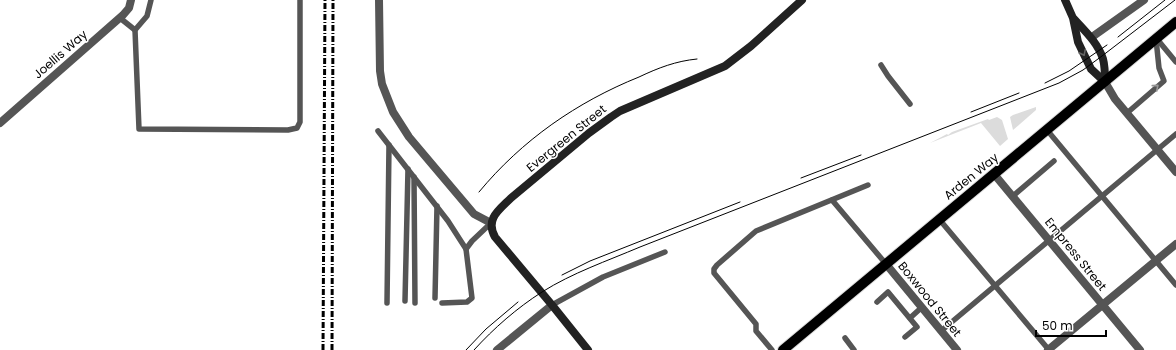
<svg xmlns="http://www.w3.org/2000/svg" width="1176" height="350" viewBox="0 0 1176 350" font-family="Poppins,sans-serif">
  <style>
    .green { fill: #dcdcdc }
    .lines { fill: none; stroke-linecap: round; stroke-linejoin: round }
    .primary-casing { stroke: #dbdbdb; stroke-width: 12 }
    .lane { stroke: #555; stroke-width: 5.5 }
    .street { stroke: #555; stroke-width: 8 }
    .secondary { stroke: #222; stroke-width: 8 }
    .primary { stroke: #000; stroke-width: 10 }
    .tram { stroke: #000; stroke-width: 1 }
    .rail { stroke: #000; stroke-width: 3; stroke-dasharray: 6 2 1 2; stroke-linecap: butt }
    .oneway { stroke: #646464 }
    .oneway2 { stroke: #999 }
    .labels { text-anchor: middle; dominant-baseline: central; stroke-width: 3; stroke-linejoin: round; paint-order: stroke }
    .street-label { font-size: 12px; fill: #000; stroke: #fff }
  </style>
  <rect width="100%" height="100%" fill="#fff"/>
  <!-- green -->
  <g class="green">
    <path d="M1036,107v3l-23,20 -3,-13 3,-2z"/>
    <path d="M997,117l5,3 6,19 -8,7 -19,-23 -51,20 17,-9 1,1 4,-3 36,-13 1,1z"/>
  </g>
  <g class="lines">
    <!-- primary casing -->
    <g class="primary-casing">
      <path id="primary" d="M783,350l393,-328"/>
    </g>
    <!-- lane -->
    <g class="lane">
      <path d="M151,0l-4,16 -12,14 4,99 149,1 9,-2 3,-6v-122"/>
      <path d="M120,18l15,12"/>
      <path d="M1157,39l19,23"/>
      <path d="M881,65l7,11 22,28"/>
      <path d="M1127,113l37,-32 -5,-13 -3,-29"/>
      <path d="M1047,130l129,155"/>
      <path d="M378,131l70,90 18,28"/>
      <path d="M414,177l1,126"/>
      <path d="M1013,196l41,-35"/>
      <path d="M832,200l54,64"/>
      <path d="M939,219l110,131"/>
      <path d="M435,298l2,-92"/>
      <path d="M405,301l3,-132"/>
      <path d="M877,302l11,-10 29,35 -12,10"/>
      <path d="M387,303l2,-158"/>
      <path d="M442,303l25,-1 5,-4 -6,-49 6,-8 19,-18"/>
      <path d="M552,305l51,-28 62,-25"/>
      <path d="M910,318l11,-10"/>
      <path d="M941,331l235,-197"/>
      <path d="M845,338l9,12"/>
      <path d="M772,350l-16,-19v-7l-42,-51v-4l3,-4 39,-34 112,-46"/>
    </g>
    <!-- street -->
    <g class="street">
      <path d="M379,0l1,71 2,13 11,28 16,25 65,77 17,9"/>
      <path d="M1092,37l52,-37"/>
      <path d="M1105,82l10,17 61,73"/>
      <path d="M0,123l123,-108 6,-7 2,-8"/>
      <path d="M994,174l146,176"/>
      <path d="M886,264l71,86"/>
      <path d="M497,350l55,-45"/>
      <path d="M1048,350l128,-106"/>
    </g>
    <!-- secondary -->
    <g class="secondary">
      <path d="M1065,0l8,18 5,24 13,27 14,13"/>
      <path d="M1074,19c11,12 24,24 29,40 2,7 2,16 2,23"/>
      <path d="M588,350l-36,-45 -57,-68c-10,-18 4,-27 16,-39l78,-65 22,-16 9,-6 105,-45 26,-20 51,-46"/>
    </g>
    <!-- primary -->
    <use href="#primary" class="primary"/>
    <!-- tram -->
    <g class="tram">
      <path d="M1118,37l47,-37"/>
      <path d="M1045,83l24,-12 38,-26"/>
      <path d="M971,112l48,-19"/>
      <path d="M801,178l60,-23"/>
      <path d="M479,192c43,-52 98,-90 160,-115 19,-9 37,-16 58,-18"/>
      <path d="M562,275l28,-14 150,-59"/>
      <path d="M466,350l20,-21 32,-27"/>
      <path d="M474,350c20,-22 43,-42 68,-58 30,-19 65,-31 98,-45l419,-164 24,-13 19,-14 73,-56"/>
    </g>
    <!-- rail -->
    <g class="rail">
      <path d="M323,350l2,-350"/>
      <path d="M332,350l1,-350"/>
    </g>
  </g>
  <!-- one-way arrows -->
  <defs><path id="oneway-chevron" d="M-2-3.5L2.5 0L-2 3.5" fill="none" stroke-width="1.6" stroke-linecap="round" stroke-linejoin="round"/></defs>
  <use class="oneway" href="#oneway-chevron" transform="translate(1083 53) rotate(64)"/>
  <use class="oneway2" href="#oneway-chevron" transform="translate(1156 87) rotate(-40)"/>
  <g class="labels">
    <!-- street labels -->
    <g class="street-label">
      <text transform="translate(60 54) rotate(-41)">Joellis Way</text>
      <text transform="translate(566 138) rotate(-39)">Evergreen Street</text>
      <text transform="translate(971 176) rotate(-39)">Arden Way</text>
      <text transform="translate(1076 254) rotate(51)">Empress Street</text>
      <text transform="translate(930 299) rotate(51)">Boxwood Street</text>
    </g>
  </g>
  <!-- scale -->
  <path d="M1036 330v6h70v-6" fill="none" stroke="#000000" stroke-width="2"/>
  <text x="1042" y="330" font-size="12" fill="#000000" stroke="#ffffff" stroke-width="3" paint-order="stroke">50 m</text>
</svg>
